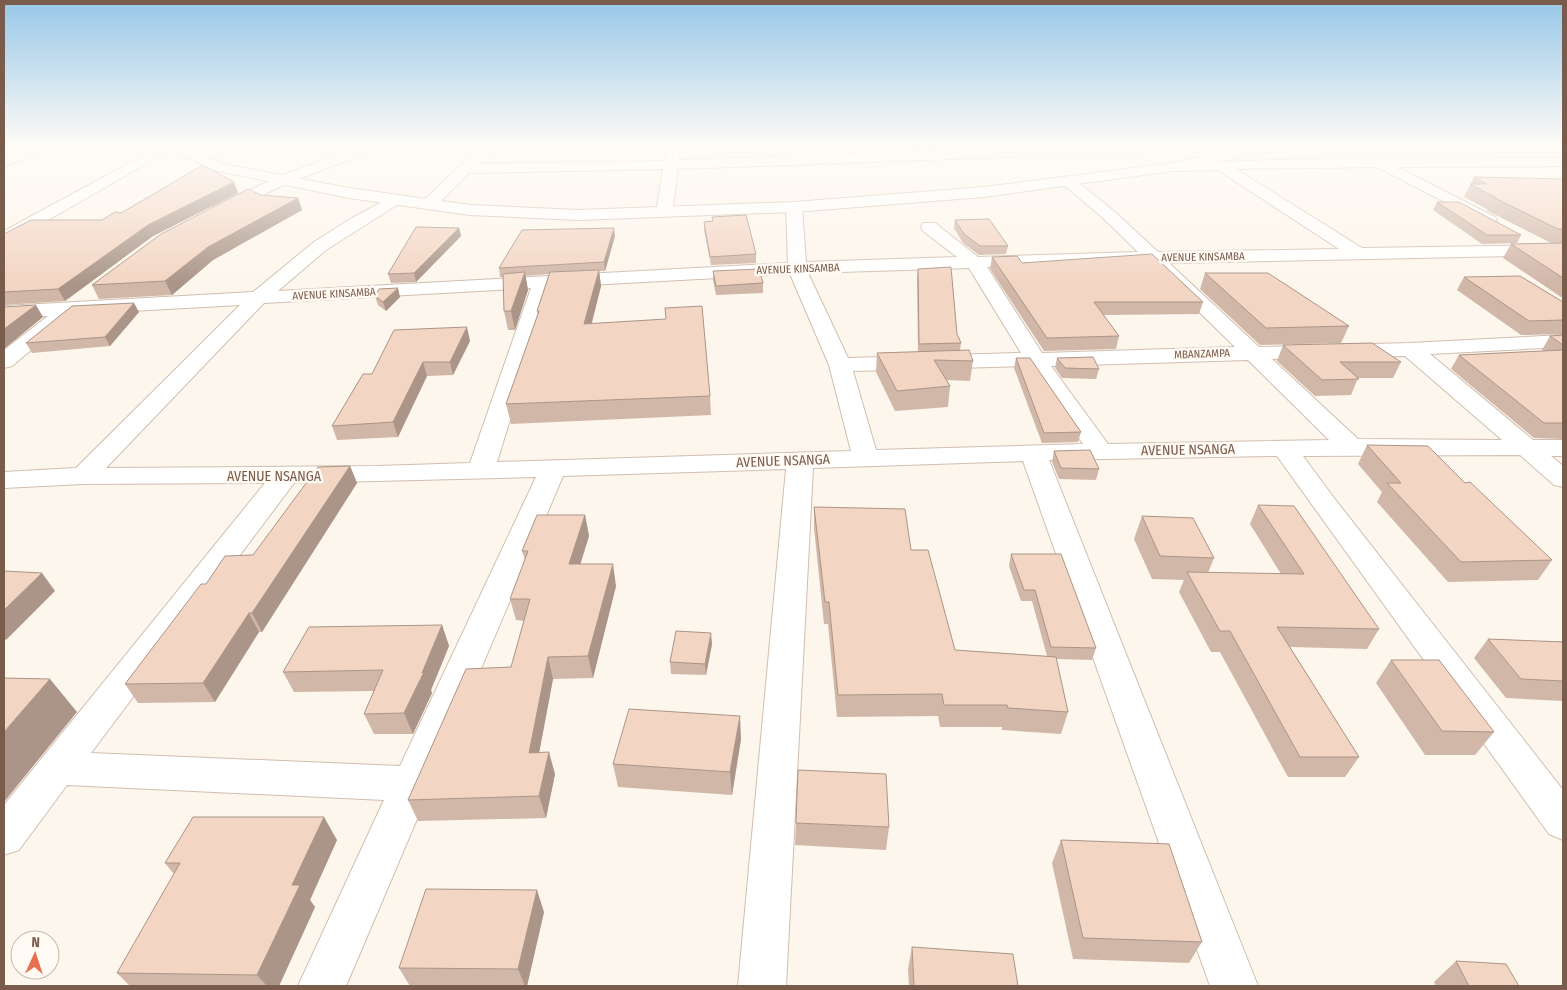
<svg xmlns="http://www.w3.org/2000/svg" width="1567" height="990" viewBox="0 0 1567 990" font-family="'Fira Sans Condensed',sans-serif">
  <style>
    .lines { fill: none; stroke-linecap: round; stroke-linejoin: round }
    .minor-casing { stroke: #d1beb0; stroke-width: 2 }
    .tertiary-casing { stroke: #d1beb0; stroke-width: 2 }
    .minor { fill: #fff; fill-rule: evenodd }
    .tertiary { fill: #fff; fill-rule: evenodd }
    .wall { fill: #d1b7a8 }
    .shaded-wall { fill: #aa9588 }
    .building { fill: #f3d5c3; stroke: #aa9588 }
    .labels { text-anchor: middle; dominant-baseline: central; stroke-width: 5; stroke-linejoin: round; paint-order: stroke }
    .far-street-label { font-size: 11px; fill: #7a5c4d; stroke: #fffaf3 }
    .street-label { font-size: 14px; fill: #7a5c4d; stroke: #fffaf3 }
  </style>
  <rect width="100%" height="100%" fill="#fdf6ec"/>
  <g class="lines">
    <!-- minor casing -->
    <g class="minor-casing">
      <g id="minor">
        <path d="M32,146h17l-2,3 -43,18v-9z"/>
        <path d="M161,146h16l-167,96 -6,1v-12z"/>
        <path d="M219,146h19l-2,3 -41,12 -7,-4 2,-3z"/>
        <path d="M361,146h18l-2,3 -89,34 -61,29h-12l-2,-3 2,-3 63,-29z"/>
        <path d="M486,146h15l-22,18 186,-3 3,-15h12l-1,14 415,-14h105l-7,4 -514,19 -6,44 -2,3h-12l-2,-3 7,-44 -194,4 -35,35h-12l-2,-3 2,-3 38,-36z"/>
        <path d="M1563,158v8l-166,1 98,50 2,3 -2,3 -6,2 -112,-58 -141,2 126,79 201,-3v10l-394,8 90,84 151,-4 153,-8v12l-133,7 103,86h30v16h-12l12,10v21l-9,-2 -34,-30 -217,1 31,42 229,292v50l-14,-6 -272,-378 -228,4 209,526h-48l-187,-525 -210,7 -27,518h-48l48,-517 -223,7 -217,510h-48l86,-186 -317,-15 -48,65 -15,5v-50l261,-322 -182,1 -79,4v-16l72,-4 164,-163 -181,10 6,5 -3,4 -50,42 -8,2v-18l44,-34 -44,2v-12l249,-14 61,-50 38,-24 43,-23 5,2 3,3 -3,3 -74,47 -48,41 510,-28 -2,-56 2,-3h12l2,3 4,55 151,-5 -34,-26 -2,-4 2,-4h12l43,34 160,-5 -35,-34 -40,-34 -2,-3 2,-3h10l42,34 43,40 181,-3 -121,-79 -46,1 -5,-1 -2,-3 2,-3 5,-1 149,-4zM1149,263l86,84 -193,6 -55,-86zM969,268l52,85 -173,5 -40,-85zM790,274l39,91 22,86 -354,11 54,-175zM531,288l-61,175 -92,3 -272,2 158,-165zM1405,356l97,84 -144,-1 -86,-80zM1248,360l81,80 -221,4 -57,-78zM1029,366l54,78 -207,6 -23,-79zM536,477l-136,289 -309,-13 203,-270z"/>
      </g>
    </g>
    <!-- tertiary casing -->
    <g class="tertiary-casing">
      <path id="tertiary" d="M169,146h17l37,18 126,24 121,17 109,5 215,-8 190,-15 188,-24 85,-17h24l-7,4 -102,21 -188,26 -190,15 -215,8 -109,-5 -121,-17 -135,-28 -43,-21z"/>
    </g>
    <!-- minor -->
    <use href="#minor" class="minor"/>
    <!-- tertiary -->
    <use href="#tertiary" class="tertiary"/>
  </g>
  <!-- wall -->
  <g class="wall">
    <path d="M1474,177l89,2v118h-2l-58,-39 8,-14 40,-1 -65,-33 1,-1 -23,-12z"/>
    <path d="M234,182l4,11 -85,43 -88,65 -61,4v-71l98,-14 19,-7z"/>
    <path d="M261,195l37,3 4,12 -89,50 -41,35 -73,4 -7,-14z"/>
    <path d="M1437,202l84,33 -4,8 -35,1 -49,-34z"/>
    <path d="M712,217l44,37v9l-45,2 -7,-35v-8l9,-1z"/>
    <path d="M955,220l53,26 -2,8 -27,1 -16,-12 -9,-15z"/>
    <path d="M459,228l2,8 -45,46 -25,1 -3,-9z"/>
    <path d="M615,236l-10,35h-6l2,15 -9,37 118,73 1,19 -200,9 -5,-20 32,-89 -1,-4 12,-37 -24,2 3,14 -13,40h-7l-4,-19 -1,-34h-3l-1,-9z"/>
    <path d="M992,257l30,6 181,39 -4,12 -96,1 16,21 -3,13 -72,2 -54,-82z"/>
    <path d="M918,269l39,65 4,9 -1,7 13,11 -3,20 -23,-1 3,6 -2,21 -53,4 -19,-39 1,-19 41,-1 -1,-74z"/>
    <path d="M713,271l50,12v10l-47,2 -3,-15z"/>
    <path d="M1205,273l144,53 -8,17 -81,2 -60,-56z"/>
    <path d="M1464,277l99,43v14l-42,1 -64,-45z"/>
    <path d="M375,296l25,1 -14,14 -8,-6z"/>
    <path d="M139,312l-29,34 -78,7 -6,-10z"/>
    <path d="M1550,336l13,9v94l-29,-1 -83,-69 8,-14 84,-4 -1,-1z"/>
    <path d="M470,341l-17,34 -26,1 -29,61 -61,3 -5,-14 40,-52z"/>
    <path d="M1283,345l118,17 -8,16h-35l-7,17 -36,1 -38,-35z"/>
    <path d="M1016,358l65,74 -3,10 -36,1 -28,-75z"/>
    <path d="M1057,358l42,11 -3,10 -34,-1 -7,-10z"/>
    <path d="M1367,445l185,115 -14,20 -90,2 -71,-80 5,-10 -24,-28z"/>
    <path d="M1054,451l45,18 -3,11 -37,-1 -7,-17z"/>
    <path d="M350,466l7,17 -95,149h-3l-44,70 -77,1 -13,-19 81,-100 47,-29z"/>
    <path d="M1258,505l121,124 -12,20 -77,-2 69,110 -14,20h-57l-68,-125h-9l-32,-60 5,-12 -32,-1 -18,-40 8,-23 72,42 -6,15 73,1 -31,-50z"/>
    <path d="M814,507l97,43 44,100 92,6 -15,-55h-11l-12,-35 2,-12 85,94 -4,12 -36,-1 12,53 -7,22 -59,-4v-3h-62l-2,-11 -101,1 -9,-93h-4l-10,-96z"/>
    <path d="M585,515l4,21 -9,28 36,22 -23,92 -40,1 -14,73 16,22 -9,44 -128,3 -10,-21 103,-133 13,-46 -8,-1 -6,-21 15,-39 -3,-9z"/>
    <path d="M442,625l7,21 -18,44 1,3 -19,41h-39l-10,-20 10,-23 -80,1 -11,-20z"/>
    <path d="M1488,639l75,3v59l-57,-3 -32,-40z"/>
    <path d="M712,644l-6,31 -35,-1 -1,-12z"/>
    <path d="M1391,660l103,72 -19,23h-50l-49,-72z"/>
    <path d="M741,739l-9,56 -114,-8 -5,-23z"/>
    <path d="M796,823l93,4 -3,23 -91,-5z"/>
    <path d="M337,840l-27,60 5,7 -36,79h-149l-13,-13 57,-99 -9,-11z"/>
    <path d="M1061,840l141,102 -13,21 -116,-4 -21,-96z"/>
    <path d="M544,912l-17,74h-117l-11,-18z"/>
    <path d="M912,947l106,39h-109l-1,-17z"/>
    <path d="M1456,961l63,25h-83l-2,-4z"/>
  </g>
  <!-- shaded-wall -->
  <g class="shaded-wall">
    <path d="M234,182l4,11 -85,43 -88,65 -7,-12 90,-64z"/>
    <path d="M298,198l4,12 -89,50 -41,35 -7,-14 43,-34z"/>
    <path d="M459,228l2,8 -45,46 -2,-9z"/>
    <path d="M614,228l1,8 -10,35 -1,-9z"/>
    <path d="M599,270l2,16 -14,55 -3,-17z"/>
    <path d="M525,272l3,18 -13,40 -4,-19z"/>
    <path d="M398,288l2,9 -14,14 -3,-9z"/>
    <path d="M134,303l5,9 -29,34 -5,-9z"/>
    <path d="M36,305l7,12 -39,32v-20z"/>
    <path d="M467,327l3,14 -17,34 -3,-13z"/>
    <path d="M423,362l4,14 -29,61 -5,-15z"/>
    <path d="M350,466l7,17 -95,149 -10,-19z"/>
    <path d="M585,515l4,21 -15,49 -5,-21z"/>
    <path d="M613,564l3,22 -23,92 -5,-22z"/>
    <path d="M42,573l13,18 -49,49 -2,-2v-28z"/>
    <path d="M249,613l10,19 -44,70 -12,-19z"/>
    <path d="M442,625l7,21 -18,44 1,3 -19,41 -9,-21z"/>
    <path d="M711,633l1,11 -6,31 -1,-11z"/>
    <path d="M548,657l5,22 -18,96 -6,-22z"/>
    <path d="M50,679l27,33 -73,90v-70z"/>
    <path d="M740,716l1,23 -9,56 -2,-23z"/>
    <path d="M549,752l6,22 -9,44 -7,-22z"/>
    <path d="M324,817l13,23 -27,60 5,7 -36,79h-12l-10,-11 35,-90z"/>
    <path d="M537,890l7,22 -17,74h-2l-7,-17z"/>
  </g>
  <!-- building -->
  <g class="building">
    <path d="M203,165l31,17 -86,43 -90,64 -54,3v-58l27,-14h71l13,-8 6,1z"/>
    <path d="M1474,177l89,2v50h-5l-65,-32h2l-25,-13h17z"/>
    <path d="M248,189l13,6 37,3 -90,49 -43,34 -73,4 69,-51z"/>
    <path d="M1437,202h22l62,33h-34z"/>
    <path d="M746,215l10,39 -46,3 -6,-35 9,-1 -1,-4z"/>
    <path d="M989,219l19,27h-28l-16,-12 -9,-14z"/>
    <path d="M416,227l43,1 -45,45 -26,1z"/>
    <path d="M614,228l-10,34 -105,6 23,-38z"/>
    <path d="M1563,243v35l-52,-34z"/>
    <path d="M1152,254l51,48h-109l25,34 -72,2 -55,-81 25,-1 5,7z"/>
    <path d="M951,267l6,67 4,9 -42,1 -1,-75z"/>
    <path d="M759,269l4,14 -47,3 -3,-15z"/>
    <path d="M599,270l-15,54 82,-5 -1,-11 37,-2 8,90 -204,8 33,-93h-2l13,-39z"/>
    <path d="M525,272l-14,39h-7l-1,-37z"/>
    <path d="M1205,273h63l81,53 -83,2z"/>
    <path d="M1520,276l43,26v18l-34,1 -65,-44z"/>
    <path d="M398,288l-15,14 -8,-6 4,-7z"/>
    <path d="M134,303l-29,34 -79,6 46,-37z"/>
    <path d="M36,305l-32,24v-22z"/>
    <path d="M467,327l-17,35h-27l-30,60 -61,4 31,-52h9l22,-44z"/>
    <path d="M1563,335v10l-13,-9z"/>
    <path d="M1372,343l29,19h-61l19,17 -37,1 -39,-35z"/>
    <path d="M969,350l4,11 -39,-1 16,26 -53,5 -20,-38z"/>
    <path d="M1563,350v73h-19l-85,-68z"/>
    <path d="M1093,357l6,12 -34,-1 -8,-10z"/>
    <path d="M1016,358h14l51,74 -37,1z"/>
    <path d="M1367,445l61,1 37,37 5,-1 82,78 -91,2 -74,-79h14z"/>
    <path d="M1090,450l9,19 -38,-1 -7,-17z"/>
    <path d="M350,466l-98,147h-3l-46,70 -78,1 76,-100h5l19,-28 28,-1 65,-88z"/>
    <path d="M1258,505l36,1 85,123 -102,-2 82,130h-59l-70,-126h-10l-33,-59 117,2z"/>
    <path d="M814,507l91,2 6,41h17l27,100 101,7 12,55 -60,-4 -1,-3h-63l-2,-11 -104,1 -9,-93h-4z"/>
    <path d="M537,515h48l-16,49h44l-25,92 -40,1 -19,96 20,-1 -10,44 -131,4 58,-131 45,-2 19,-68h-20l18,-48h-6z"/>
    <path d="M1142,516l51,2 21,40 -54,-2z"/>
    <path d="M1011,554h50l35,94 -45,-1 -16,-57h-11z"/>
    <path d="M4,571l38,2 -38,37z"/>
    <path d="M442,625l-20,48 2,-1 -20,41 -40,1 19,-44 -100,2 26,-45z"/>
    <path d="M676,631l35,2 -6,31 -35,-2z"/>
    <path d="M1488,639l75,3v39l-42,-2z"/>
    <path d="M1391,660h48l55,72 -52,-1z"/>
    <path d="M4,678l46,1 -46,53z"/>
    <path d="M629,709l111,7 -10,56 -117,-8z"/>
    <path d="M798,770l88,4 3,53 -93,-4z"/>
    <path d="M193,817h131l-32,68h8l-43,90 -140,-2 63,-110h-15z"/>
    <path d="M1061,840l108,4 33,98 -119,-4z"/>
    <path d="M426,889l111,1 -19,79 -119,-1z"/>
    <path d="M912,947l101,7 5,32h-104z"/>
    <path d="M1456,961l50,3 13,22h-50z"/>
  </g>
  <!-- sky -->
  <linearGradient id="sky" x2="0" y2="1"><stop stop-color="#97c7e8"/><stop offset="0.51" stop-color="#fefbf6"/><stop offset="1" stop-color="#fefbf6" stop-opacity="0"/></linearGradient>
  <rect width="1567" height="284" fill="url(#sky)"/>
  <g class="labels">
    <!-- far-street labels -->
    <g class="far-street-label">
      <text transform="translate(1203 257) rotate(-1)">AVENUE KINSAMBA</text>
      <text transform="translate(798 269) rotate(-2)">AVENUE KINSAMBA</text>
      <text transform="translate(334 294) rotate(-3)">AVENUE KINSAMBA</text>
      <text transform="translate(1202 354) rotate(-2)">MBANZAMPA</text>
    </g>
    <!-- street labels -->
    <g class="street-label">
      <text transform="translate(1188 450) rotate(-1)">AVENUE NSANGA</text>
      <text transform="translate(783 461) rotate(-2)">AVENUE NSANGA</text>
      <text x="274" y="476">AVENUE NSANGA</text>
    </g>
  </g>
  <!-- border -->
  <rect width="1567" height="990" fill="none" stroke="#7a5c4d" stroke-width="10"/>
  <!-- north arrow -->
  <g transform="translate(35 955) rotate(3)"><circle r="24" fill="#fffaf3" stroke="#cabbb1"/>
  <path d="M0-4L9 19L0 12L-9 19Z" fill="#e76f51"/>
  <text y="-8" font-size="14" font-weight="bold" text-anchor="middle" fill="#7a5c4d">N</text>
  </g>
</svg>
